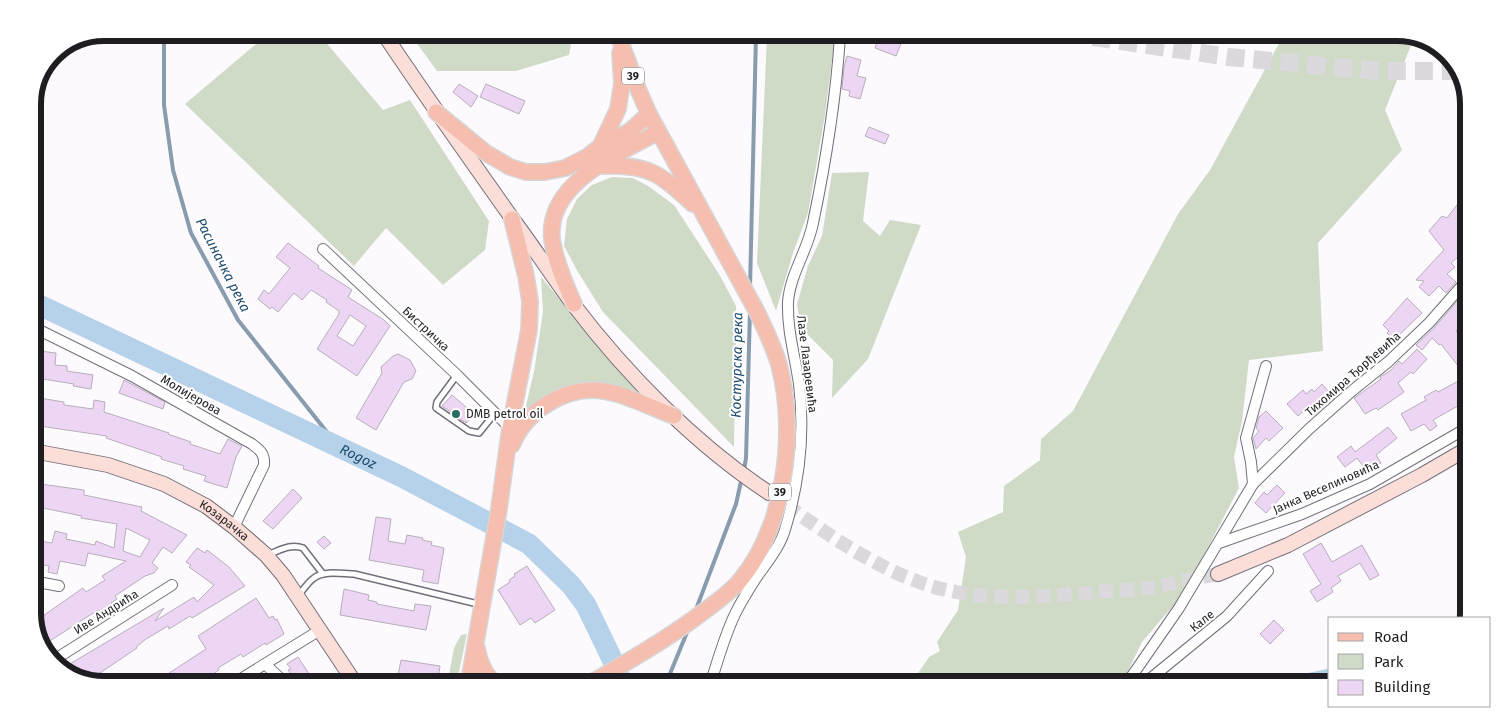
<svg xmlns="http://www.w3.org/2000/svg" width="1501" height="717" viewBox="0 0 1501 717" font-family="'Fira Sans',sans-serif">
  <style>
    .green { fill: #cfdbc7 }
    .lines { fill: none; stroke-linecap: round; stroke-linejoin: round }
    .stream { stroke: #889cae; stroke-width: 4 }
    .river { stroke: #b5d2ea; stroke-width: 21 }
    .building { fill: #edd6f3; stroke: #b7afb9; fill-rule: evenodd }
    .secondary-tunnel { stroke: #dbd9de; stroke-width: 14; stroke-dasharray: 14 7; stroke-linecap: butt }
    .highway-tunnel { stroke: #dbd9de; stroke-width: 18; stroke-dasharray: 18 9; stroke-linecap: butt }
    .lane-casing { stroke: #736f7a; stroke-width: 8 }
    .street-casing { stroke: #736f7a; stroke-width: 12 }
    .secondary-casing { stroke: #736f7a; stroke-width: 16 }
    .primary-casing { stroke: #d7d6d7; stroke-width: 18 }
    .lane { stroke: #fff; stroke-width: 5 }
    .street { stroke: #fff; stroke-width: 10 }
    .secondary { stroke: #faded7; stroke-width: 14 }
    .primary { stroke: #f5beaf; stroke-width: 15 }
    .poi-dot { fill: #266c61; stroke: #fff; stroke-width: 2 }
    .labels { text-anchor: middle; dominant-baseline: central; stroke-width: 4; stroke-linejoin: round; paint-order: stroke }
    .shield { fill: #fff; stroke: #626164; stroke-width: 1 }
    .shield-label { font-size: 11px; font-weight: bold; fill: #1f1d22 }
    .street-label { font-size: 12px; fill: #1f1d22; stroke: #fff }
    .poi-label { font-size: 12px; fill: #1f1d22; stroke: #fff; text-anchor: start }
    .water-label { font-size: 14px; font-style: italic; fill: #1f4c6e; stroke: #fff }
    .rim { fill: none; stroke: #1f1d22; stroke-width: 6 }
  </style>
  <rect width="100%" height="100%" fill="#fcfaff"/>
  <!-- green -->
  <g class="green">
    <path d="M269,33h49l65,77 27,-10 79,121 -4,29 -42,35 -57,-57 -32,38 -169,-162z"/>
    <path d="M410,34h163l-4,21 -53,16h-79z"/>
    <path d="M767,35l68,1 -10,79 -17,98 -15,40 -17,58 -19,-48z"/>
    <path d="M1282,38h132l-29,72 17,40 -84,93 5,108 -74,9 -7,61 -8,36 5,31 -34,65 -26,46 -37,43 -20,41 -210,-1 17,-25 11,-6 -3,-9 21,-32 8,-53 -8,-25 45,-20 1,-26 36,-26 1,-21 32,-28 105,-197 32,-44z"/>
    <path d="M869,172l-6,49 17,15 10,-16 31,5 -53,134 -36,39 1,-38 -32,-32 -4,-24 11,-38 14,-30 10,-63z"/>
    <path d="M612,177l21,1 15,8 26,19 45,69 17,32 -2,141 -131,-135 -25,-40 -14,-26 3,-27 10,-20 15,-14z"/>
    <path d="M541,277l97,115 -27,-7h-23l-66,37 12,-50 9,-60z"/>
    <path d="M467,634l-10,47 -9,-1 6,-32 7,-13z"/>
  </g>
  <g class="lines">
    <!-- stream -->
    <g class="stream">
      <path d="M164,33v72l9,65 18,63 47,87 100,126"/>
      <path d="M750,288l6,-253"/>
      <path d="M744,470l2,-12 4,-148"/>
      <path d="M695,612l41,-108 6,-27"/>
      <path d="M667,681l21,-51"/>
    </g>
    <!-- river -->
    <g class="river">
      <path id="s1" d="M33,302l369,175 127,67 42,41 15,20 26,54 9,22"/>
      <path d="M1307,684l23,-5"/>
    </g>
  </g>
  <!-- building -->
  <g class="building">
    <path d="M879,36h19l-1,3 5,2 -6,15 -21,-8z"/>
    <path d="M847,56l14,4 -4,16 9,2 -6,21 -11,-3 1,-5 -8,-2 2,-22z"/>
    <path d="M459,84l19,12 -7,11 -18,-15z"/>
    <path d="M486,84l39,17 -6,13 -39,-17z"/>
    <path d="M869,127l20,8 -4,9 -20,-8z"/>
    <path d="M1460,201l7,5 -4,6 4,4v17l-8,9 7,8 -15,13 4,4 -8,7 9,8 -10,11 -7,-7 -10,10 -10,-9 5,-6 -8,-1 28,-30 -15,-19 13,-15 5,2z"/>
    <path d="M288,243l31,23 -1,2 34,22 -4,7 36,23 6,6 -33,50 -40,-27 22,-35v-3l-13,-9 1,-2 -16,-10 -9,10 -8,-7 -16,19 -6,-5 -2,2 -12,-10 6,-9 5,4 21,-26 -14,-11zM350,315l16,11 -13,20 -16,-10z"/>
    <path d="M1466,291v28l-10,12 10,13v32l-25,-32 -2,1 -7,-7 -10,12 -6,-5 18,-17z"/>
    <path d="M1407,298l15,15 -28,27 -7,-7 2,-2 -6,-6z"/>
    <path d="M1417,349l10,10 -14,15 -2,-2 -13,11 6,9 -26,18 -2,-2 -11,6 -11,-16 27,-19 -1,-2 10,-6 9,-10 3,3z"/>
    <path d="M40,351l16,2 -1,12 12,1v5l26,4 -2,14 -18,-3 1,-2 -38,-6 1,-16h1z"/>
    <path d="M398,354l12,6 6,11 -4,8 -8,3 -28,48 -20,-12 26,-45 -1,-6 12,-11z"/>
    <path d="M1466,377l-1,17 -6,3 4,6 -30,17 4,6 -7,5 -6,-7 -13,7 -10,-17 25,-14 -2,-3 12,-7 2,2z"/>
    <path d="M124,380l41,22 -2,7 -44,-16z"/>
    <path d="M1322,384l12,14 -21,18 -6,-8 -9,8 -11,-12 16,-14 3,4 6,-5 2,3z"/>
    <path d="M452,395l22,19 -8,9 -24,-17z"/>
    <path d="M33,397l31,5v3l29,4 1,-9 11,2 -1,10 65,21 -1,1 23,8 -1,2 30,10 8,-15 14,7 -6,11 -9,31 -23,-7 2,-5 -23,-7 1,-3 -23,-7 1,-2 -56,-19 1,-2 -74,-11z"/>
    <path d="M1266,411l17,17 -14,13 -3,-3 -10,11 -3,-11 6,-7 -3,-3 3,-11z"/>
    <path d="M1388,427l9,11 -21,17 5,8 -13,10 -11,-15 -12,9 -8,-10 14,-11 4,6z"/>
    <path d="M33,483l51,7v5l58,12 -1,4 46,24 -15,18 -9,-6 -11,16 6,5 -4,5 -9,3 -30,20 2,3 -6,4 1,1 -13,9 -1,-3 -53,34 -3,-3h-1l-6,-16 6,-4 -1,-3 43,-30 3,4 19,-12 -3,-4 24,-15 -38,-8 -3,13 -25,-5 -3,13 -9,-2 1,-6 -16,-3v-23l19,3 3,-12 12,3 -1,5 29,6 1,-4 18,7 3,-24 -36,-6 1,-2 -49,-10zM126,528l24,12 -10,17 -17,-6z"/>
    <path d="M1277,485l8,8 -19,20 -11,-10 9,-11 3,3z"/>
    <path d="M293,489l9,9 -29,31 -10,-8z"/>
    <path d="M376,517l15,2 -3,22 17,3 2,-9 16,3 -1,2 10,2 -1,3 13,3 -6,36 -16,-3 2,-11 -55,-10z"/>
    <path d="M324,536l7,7 -7,6 -7,-7z"/>
    <path d="M1321,543l11,19 30,-17 17,30 -9,5 -10,-17 -22,13 3,5 -10,7 2,4 -16,10 -7,-11 11,-7 -18,-30z"/>
    <path d="M197,548l8,5 2,-3 22,17 16,19 -53,32 -2,-2 -21,13 -1,-3 -22,13 -10,8 1,1 -46,31h-14l-14,-11 101,-60 -9,13 39,-24 3,5 17,-17 -25,-18 2,-2 -5,-3z"/>
    <path d="M527,566l28,44 -20,13 -4,-5 -11,7 -22,-35 12,-8 -1,-2 6,-4 -1,-2z"/>
    <path d="M344,589l25,6 -1,5 9,2v2l37,7 1,-7 16,2 -5,24 -86,-15z"/>
    <path d="M256,598l13,20 4,-2 2,4 2,-1 7,15 -18,11 -1,-2 -22,14 -2,-3 -23,14 1,2 -13,9h-46l46,-30 -8,-13z"/>
    <path d="M1274,620l10,10 -14,14 -10,-10z"/>
    <path d="M298,657l15,23h-18l-7,-10 3,-1 -4,-5z"/>
    <path d="M401,660l39,6 -2,14h-41z"/>
  </g>
  <g class="lines">
    <!-- secondary-tunnel -->
    <path class="secondary-tunnel" d="M769,493c47,33 95,69 150,89 57,21 120,15 180,10 18,-2 38,-2 56,-5 21,-4 42,-9 63,-13"/>
    <!-- highway-tunnel -->
    <path class="highway-tunnel" d="M1093,37l136,20 147,14h82"/>
    <!-- lane casing -->
    <g class="lane-casing">
      <g id="lane">
        <path d="M457,375l-20,27 -1,6 33,23 10,2 16,-20"/>
        <path d="M267,555c12,-4 23,-12 36,-7l20,26"/>
        <path d="M298,596c5,-6 10,-14 16,-18 10,-8 29,-4 40,-4l128,31"/>
      </g>
    </g>
    <!-- street casing -->
    <g class="street-casing">
      <g id="street">
        <path d="M323,249l134,126 53,53"/>
        <path d="M33,327l99,49 120,68c8,6 13,10 12,21l-30,62"/>
        <path d="M1253,484l-2,-22 -5,-24 20,-72"/>
        <path d="M1219,543l83,-29 68,-30 95,-55"/>
        <path d="M33,581l26,5"/>
        <path d="M54,660l118,-75"/>
        <path d="M265,664l17,16"/>
        <path d="M239,680l81,-50"/>
        <path d="M711,682c7,-23 14,-47 24,-68 6,-12 14,-25 21,-36 12,-17 25,-32 30,-52 14,-47 19,-93 13,-142 -4,-28 -12,-54 -11,-82 2,-28 20,-52 25,-79 13,-62 23,-125 27,-187"/>
        <path d="M1127,683l52,-75 74,-124 56,-55 44,-39 35,-28 41,-39 38,-43"/>
        <path d="M1145,683l82,-67 41,-45"/>
      </g>
    </g>
    <!-- secondary casing -->
    <g class="secondary-casing">
      <g id="secondary">
        <path d="M384,34c42,63 86,125 130,187 20,27 39,56 59,83 54,71 122,140 196,189"/>
        <path id="s2" d="M33,451l75,14 56,19 42,22 28,21 32,28 17,20 70,105"/>
        <path d="M1218,574l70,-29 134,-70 43,-25"/>
      </g>
    </g>
    <!-- primary casing -->
    <g class="primary-casing">
      <g id="primary">
        <path d="M436,112l50,41 24,14 16,5h19l20,-4 22,-11 13,-10 18,-38 4,-26 -2,-30"/>
        <path d="M600,147l30,-16 19,-17"/>
        <path d="M601,166c48,-2 58,7 92,38"/>
        <path d="M574,304c-9,-20 -19,-43 -22,-65 -6,-56 67,-85 106,-107"/>
        <path d="M512,445c7,-17 19,-31 35,-41 48,-30 81,-5 127,12"/>
        <path d="M477,648c2,13 6,23 15,33"/>
        <path d="M469,681l30,-172 11,-81 19,-98 1,-29 -4,-25 -14,-57"/>
        <path d="M594,681c37,-21 75,-43 109,-69 12,-9 25,-18 35,-29 47,-54 59,-151 41,-218 -5,-18 -14,-36 -22,-53l-108,-198 -11,-25 -20,-54"/>
      </g>
    </g>
    <!-- lane -->
    <use href="#lane" class="lane"/>
    <!-- street -->
    <use href="#street" class="street"/>
    <!-- secondary -->
    <use href="#secondary" class="secondary"/>
    <!-- primary -->
    <use href="#primary" class="primary"/>
  </g>
  <!-- markers -->
  <circle class="poi-dot" cx="456" cy="414" r="5"/>
  <g class="labels">
    <!-- shield labels -->
    <g class="shield">
      <rect x="622" y="67.5" width="22" height="17" rx="4"/>
      <rect x="769" y="483.5" width="22" height="17" rx="4"/>
    </g>
    <g class="shield-label">
      <text x="633" y="76">39</text>
      <text x="780" y="492">39</text>
    </g>
    <!-- street labels -->
    <g class="street-label">
      <text transform="translate(426 329) rotate(43)">Бистричка</text>
      <text transform="translate(807 364) rotate(83)">Лазе Лазаревића</text>
      <text transform="translate(1353 374) rotate(-41)">Тихомира Ђорђевића</text>
      <text transform="translate(191 395) rotate(30)">Молијерова</text>
      <text transform="translate(1326 487) rotate(-24)">Јанка Веселиновића</text>
      <text stroke="none"><textPath href="#s2" startOffset="206">Козарачка</textPath></text>
      <text transform="translate(106 612) rotate(-32)">Иве Андрића</text>
      <text transform="translate(1202 621) rotate(-39)">Кале</text>
    </g>
    <!-- poi labels -->
    <g class="poi-label">
      <text x="466" y="414">DMB petrol oil</text>
    </g>
    <!-- water labels -->
    <g class="water-label">
      <text transform="translate(223 265) rotate(63)">Расиначка река</text>
      <text transform="translate(737 365) rotate(-89)">Костурска река</text>
      <text stroke="none"><textPath href="#s1" startOffset="360">Rogoz</textPath></text>
    </g>
  </g>
  <!-- crop -->
  <path d="M0 0H1501V717H0ZM104 41H1397A63 63 0 0 1 1460 104V613A63 63 0 0 1 1397 676H104A63 63 0 0 1 41 613V104A63 63 0 0 1 104 41Z" fill="#fff" fill-rule="evenodd"/>
  <path class="rim" d="M104 41H1397A63 63 0 0 1 1460 104V613A63 63 0 0 1 1397 676H104A63 63 0 0 1 41 613V104A63 63 0 0 1 104 41Z"/>
  <!-- legend -->
  <rect x="1328" y="617" width="162" height="90" fill="#ffffff" stroke="#a5a5a7"/>
  <rect x="1338" y="633" width="25" height="8" fill="#f5beaf" stroke="#a5a5a7"/>
  <text x="1374" y="642" font-size="15" fill="#1f1d22">Road</text>
  <rect x="1338" y="654" width="25" height="15" fill="#cfdbc7" stroke="#a5a5a7"/>
  <text x="1374" y="667" font-size="15" fill="#1f1d22">Park</text>
  <rect x="1338" y="680" width="25" height="15" fill="#edd6f3" stroke="#a5a5a7"/>
  <text x="1374" y="692" font-size="15" fill="#1f1d22">Building</text>
</svg>
